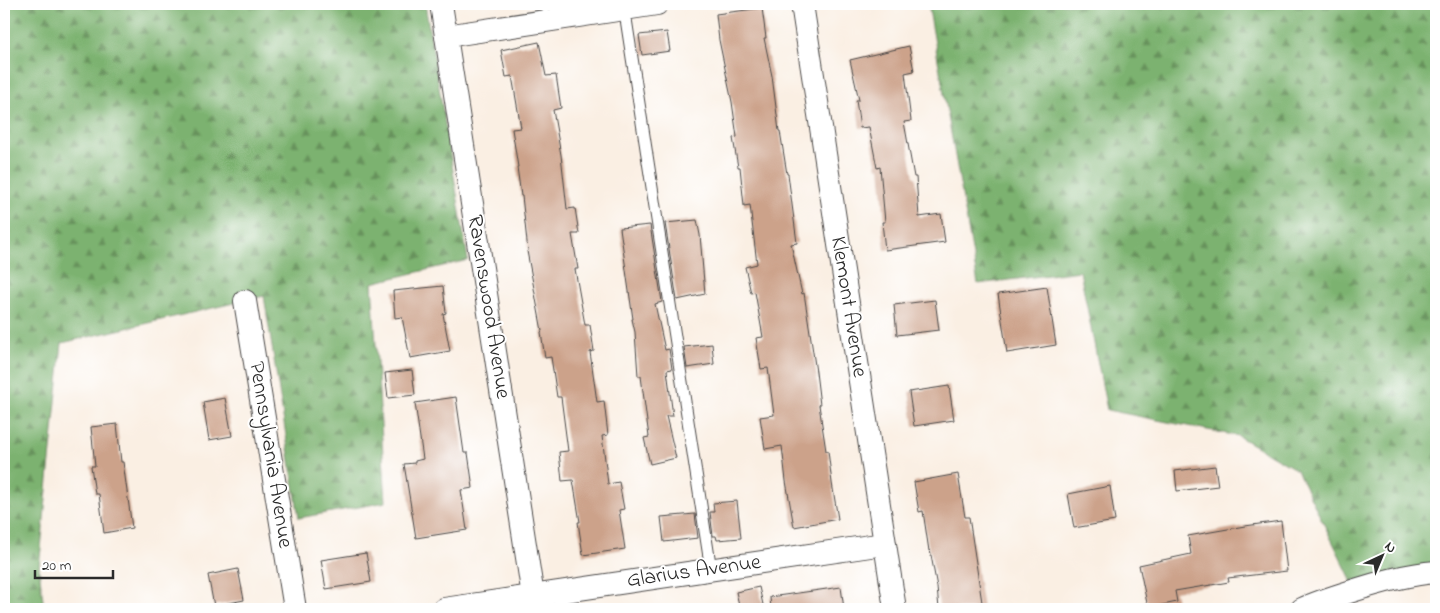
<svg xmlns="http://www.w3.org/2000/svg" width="1440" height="613" viewBox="0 0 1440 613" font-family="'Indie Flower',sans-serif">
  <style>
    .forest { fill: url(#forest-firs); stroke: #546e4d }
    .building { fill: #cca28a }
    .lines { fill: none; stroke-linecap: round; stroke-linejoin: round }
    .lane-casing { stroke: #4a4847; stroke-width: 13 }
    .street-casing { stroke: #4a4847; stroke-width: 24 }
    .lane { stroke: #fff; stroke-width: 11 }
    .street { stroke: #fff; stroke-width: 22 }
    .labels { text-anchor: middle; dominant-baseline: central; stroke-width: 4; stroke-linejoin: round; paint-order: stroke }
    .street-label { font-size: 22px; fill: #2b2b2b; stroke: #fff }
  </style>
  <defs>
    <pattern id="forest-firs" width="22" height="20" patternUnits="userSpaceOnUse" patternTransform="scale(1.25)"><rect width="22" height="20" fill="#7cb26f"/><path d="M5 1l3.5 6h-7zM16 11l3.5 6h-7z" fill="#66915b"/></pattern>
  </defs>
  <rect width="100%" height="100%" fill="#fff"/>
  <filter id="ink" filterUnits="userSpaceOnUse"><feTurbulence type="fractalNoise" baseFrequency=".02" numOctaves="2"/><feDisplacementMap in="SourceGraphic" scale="10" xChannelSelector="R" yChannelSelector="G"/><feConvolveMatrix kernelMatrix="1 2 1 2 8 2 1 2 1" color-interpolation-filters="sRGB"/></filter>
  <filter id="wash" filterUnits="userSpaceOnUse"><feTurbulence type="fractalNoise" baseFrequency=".0096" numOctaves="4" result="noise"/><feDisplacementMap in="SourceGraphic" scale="20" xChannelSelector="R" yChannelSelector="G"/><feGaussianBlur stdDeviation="1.12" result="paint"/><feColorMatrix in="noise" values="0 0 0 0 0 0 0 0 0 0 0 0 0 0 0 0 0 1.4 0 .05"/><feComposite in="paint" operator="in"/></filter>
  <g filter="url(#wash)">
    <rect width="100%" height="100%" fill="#faefe3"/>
    <!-- forest -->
    <g class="forest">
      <path d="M4,4h421l43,256 -96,23 14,219 -87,16 -35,-222 -202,47 -23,225 5,41h-40z"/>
      <path d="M928,4h508v568l-82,18 -5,-15 -52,-105 -59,-34 -131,-26 -27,-139 -102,13z"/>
    </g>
    <g id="blocks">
      <!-- building -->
      <g class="building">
        <path d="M762,8l4,30h-2l8,38 7,55h1l7,43h1l9,69 -6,1 11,50 2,-1 12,79 4,33h-1l7,46h2l4,32 6,36 -44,8 -8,-46 -4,-35 -17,3 -5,-32 14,-2 -6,-47 -7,1 -5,-31 7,-1 -8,-45 -4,1 -6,-26 12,-3 -7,-59 -6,1 -4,-39h-2l-5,-29 4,-1 -5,-35 -13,-62 -3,-26z"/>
        <path d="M667,32l3,19 -28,4 -3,-20z"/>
        <path d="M539,42l7,34 10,-1 5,33 -8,2 8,45 6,54 8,-1 4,26h-7l6,35h-3l10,56h5l4,26 -4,1 7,50 7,-1 4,34 -6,1 6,48 11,-2 5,27 -5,1 6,39 -42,6 -5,-33h2l-7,-42 -11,1 -3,-29 9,-1 -7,-54h-4l-6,-40 -6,1 -4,-26 1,-1 -15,-80h1l-6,-55h-1l-4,-29h1l-6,-38 9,-1 -9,-52 -6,1 -5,-27z"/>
        <path d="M909,46l5,25 -9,2 6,48 -7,1 10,55h2l3,40 22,-3 4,28 -60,8 -3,-28h3l-5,-55 -3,1 -8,-41 -9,1 -4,-28h3l-9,-40z"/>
        <path d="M697,220l3,15 5,59 -28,6 -12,-77z"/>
        <path d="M650,225l12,77 -7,2 10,46 4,-1 3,20 -5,1 6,46h-7l10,42 -26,6 -6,-26 5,-1 -8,-61h-3l-3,-44 -3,-13h1l-13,-91z"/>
        <path d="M443,286l3,27 -3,1 7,37 -40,7 -8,-41 -7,1 -2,-27z"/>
        <path d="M1047,287l9,58 -49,8 -9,-59z"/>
        <path d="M935,300l4,30 -42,5 -3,-30z"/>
        <path d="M712,344l2,20 -27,4 -3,-21z"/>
        <path d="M412,370l3,25 -27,3 -3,-25z"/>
        <path d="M949,386l5,34 -40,6 -5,-34z"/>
        <path d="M456,397l8,56h4l5,35 -12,2 6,40 -51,8 -12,-74 11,-1v-2l8,-2 -8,-56z"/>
        <path d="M225,398l7,38 -23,4 -6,-38z"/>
        <path d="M117,424l4,38h2l9,66 -28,5 -5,-39h-4l-4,-28h4l-4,-39z"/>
        <path d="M1215,466l3,20 -41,5 -2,-20z"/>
        <path d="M958,474l7,43h4l14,92h-44l-2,-22 -7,-37 -1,1 -6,-40 -4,1 -5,-30z"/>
        <path d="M1110,486l5,35 -41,7 -6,-34z"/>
        <path d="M737,501l4,37 -24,2 -1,-4h-3l-3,-24h4l-1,-9z"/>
        <path d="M695,514l3,24 -34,4 -3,-25z"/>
        <path d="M1281,521l6,50 -59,7 1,4 -54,9 2,11 -29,6 -9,-43 52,-11 -3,-18 57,-10z"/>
        <path d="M366,553l5,29 -45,7 -5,-29z"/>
        <path d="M238,569l6,31 -30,6 -6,-31z"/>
        <path d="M759,587l5,22h-24l-4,-17z"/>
        <path d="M841,587l3,22h-73l-1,-12z"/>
      </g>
    </g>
  </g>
  <g filter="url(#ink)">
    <use href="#blocks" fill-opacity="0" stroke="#4a4847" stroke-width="1"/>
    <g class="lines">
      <!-- lane casing -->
      <g class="lane-casing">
        <path id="lane" d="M624,6l87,564"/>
      </g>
      <!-- street casing -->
      <g class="street-casing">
        <g id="street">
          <path d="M441,4l94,605"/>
          <path d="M802,4l93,605"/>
          <path d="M446,36l211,-32"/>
          <path d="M245,301l50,308"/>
          <path d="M444,609l440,-65"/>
          <path d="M1302,609c15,-7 31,-12 47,-17 28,-9 58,-18 87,-20"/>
        </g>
      </g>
      <!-- lane -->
      <use href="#lane" class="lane"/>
      <!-- street -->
      <use href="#street" class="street"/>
    </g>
  </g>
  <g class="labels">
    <!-- street labels -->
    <g class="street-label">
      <text transform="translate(488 307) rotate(81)">Ravenswood Avenue</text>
      <text transform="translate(848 307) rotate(81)">Klemont Avenue</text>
      <text transform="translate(270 455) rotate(81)">Pennsylvania Avenue</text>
      <text transform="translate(694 572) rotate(-8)">Glarius Avenue</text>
    </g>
  </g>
  <!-- margin -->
  <rect width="1440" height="613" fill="none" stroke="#fff" stroke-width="20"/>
  <!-- north arrow -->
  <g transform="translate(1382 556) rotate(44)" stroke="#ffffff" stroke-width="4" paint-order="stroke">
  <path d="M0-4L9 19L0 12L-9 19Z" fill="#2b2b2b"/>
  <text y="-8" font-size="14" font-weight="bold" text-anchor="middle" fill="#2b2b2b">N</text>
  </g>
  <!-- scale -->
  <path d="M35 570v8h78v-8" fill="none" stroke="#2b2b2b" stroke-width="2.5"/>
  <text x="42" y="570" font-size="15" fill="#2b2b2b" stroke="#ffffff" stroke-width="4" paint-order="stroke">20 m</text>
</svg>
